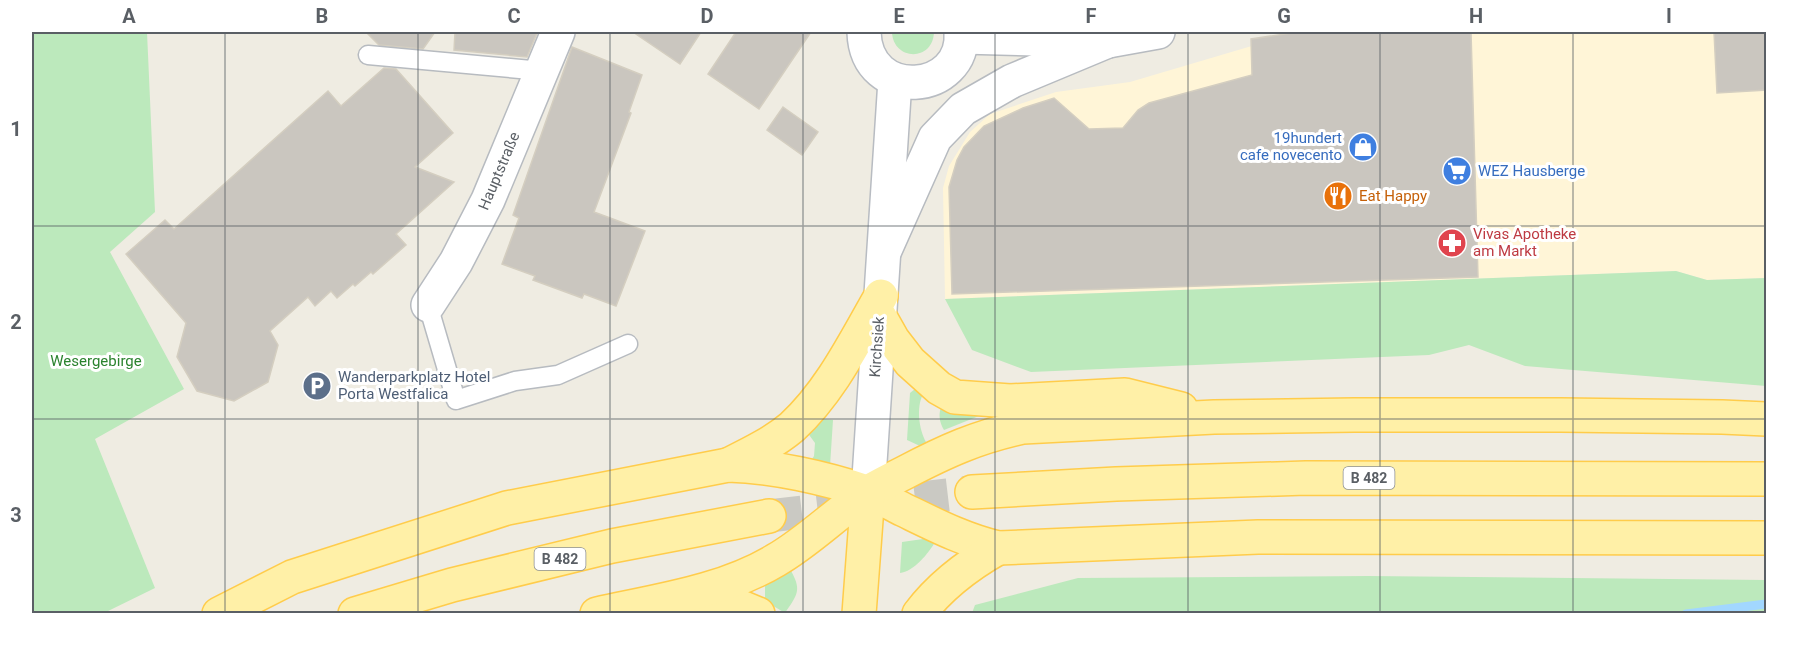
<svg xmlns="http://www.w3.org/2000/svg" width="1798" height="645" viewBox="0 0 1798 645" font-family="Roboto,sans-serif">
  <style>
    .commercial { fill: #fff5d7 }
    .green { fill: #bce9bc }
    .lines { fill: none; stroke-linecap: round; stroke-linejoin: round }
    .stream { stroke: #a2d7ff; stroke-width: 9 }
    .building { fill: #cac6bf; stroke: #d4cec0; stroke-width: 1.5 }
    .primary-tunnel { stroke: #cac9c3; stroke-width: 33; stroke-dasharray: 33 16; stroke-linecap: butt }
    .service-casing { stroke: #b7bbc0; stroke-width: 21 }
    .minor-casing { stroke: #b7bbc0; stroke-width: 36 }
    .secondary-casing { stroke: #b8bcc2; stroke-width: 36 }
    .primary-casing { stroke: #ffcc4b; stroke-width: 36 }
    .service { stroke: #fff; stroke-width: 18 }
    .minor { stroke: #fff; stroke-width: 33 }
    .secondary { stroke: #fff; stroke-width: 33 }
    .primary { stroke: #fff0a7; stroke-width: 33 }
    .grid { fill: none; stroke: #5a5f65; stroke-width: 1.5; stroke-opacity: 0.55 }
    .labels { text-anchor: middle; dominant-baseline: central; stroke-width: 6; stroke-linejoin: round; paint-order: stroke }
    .shield { fill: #fff; stroke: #8c8f93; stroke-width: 1.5 }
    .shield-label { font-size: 14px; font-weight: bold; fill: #5a5f65 }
    .shop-label { font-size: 15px; fill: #366cbe; stroke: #fff; text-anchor: end }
    .street-label { font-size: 15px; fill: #5a5f65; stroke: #fff }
    .food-label { font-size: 15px; fill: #c56008; stroke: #fff; text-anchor: start }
    .health-label { font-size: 15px; fill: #be3a42; stroke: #fff; text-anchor: start }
    .park-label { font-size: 15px; fill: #2b832f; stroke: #fff }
    .service-label { font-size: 15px; fill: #4e5e75; stroke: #fff; text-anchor: start }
    .neatline { fill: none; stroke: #5a5f65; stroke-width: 2 }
    .grid-label { font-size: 20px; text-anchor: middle; font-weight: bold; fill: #5a5f65 }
  </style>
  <rect width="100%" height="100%" fill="#efece2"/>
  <!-- commercial -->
  <path class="commercial" d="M1299,32h467v246l-59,2 -31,-9 -731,28 -2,-111 6,-22 21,-34 20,-18 66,-22 74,-10z"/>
  <!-- green -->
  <g class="green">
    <path d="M32,32h115l8,180 -45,40 74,137 -89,50 60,149 -51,25h-72z"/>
    <path d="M892,32h42c-1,30 -41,29 -42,0z"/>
    <path d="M1676,271l31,9 59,-2v108l-241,-20 -56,-21 -40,10 -398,17 -59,-22 -27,-51z"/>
    <path d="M915,389l8,5c-7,14 -4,35 3,48l-6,4 -13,-6 3,-47z"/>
    <path d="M942,405l42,9 -40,16c-5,-8 -6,-17 -2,-25z"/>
    <path d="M819,419l14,1 -3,46h-22l6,-10 1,-13 -8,-11z"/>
    <path d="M930,538l5,4c-6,11 -22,30 -35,31l2,-31z"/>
    <path d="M790,569c12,21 8,25 -5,44l-20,-12v-20z"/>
    <path d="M1368,576l398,4v33h-794l3,-8 103,-27z"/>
  </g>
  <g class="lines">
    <!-- stream -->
    <path class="stream" d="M1686,614l80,-10"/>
  </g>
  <!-- building -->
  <g class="building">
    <path d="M366,32h69l-12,17 -44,-4z"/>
    <path d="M455,32h78l4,1 -10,24 -73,-7z"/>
    <path d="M633,32h68l-21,32z"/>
    <path d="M736,32h75l-52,77 -51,-35z"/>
    <path d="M1298,32h173l7,245 -526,17 -3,-107 8,-27 7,-13 20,-21 39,-18 31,-10 35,31 34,-1 15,-18 11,-7 103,-28 -1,-36z"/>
    <path d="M1714,32h53v58l-50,3z"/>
    <path d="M572,47l70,28 -13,37 2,1 -37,99 51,19 -29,75 -32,-12 -2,4 -49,-18 2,-4 -33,-12 17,-46 -6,-3z"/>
    <path d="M384,68l12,1 57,64 -38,34 39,15 -58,52 10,11 -33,29 -2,-2 -16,14 -2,-2 -16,14 -6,-7 -16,15 -7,-9 -38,34 8,14 -10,37 -34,19 -37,-10 -20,-34 9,-34 -60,-69 39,-34 9,9 154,-138 13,15z"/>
    <path d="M783,107l35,25 -16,23 -35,-25z"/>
  </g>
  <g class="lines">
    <!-- primary-tunnel -->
    <path class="primary-tunnel" d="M769,516l203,-24"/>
    <!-- service casing -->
    <g class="service-casing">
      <g id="service">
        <path d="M368,55l174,16"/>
        <path d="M428,305l28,95 59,-19 43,-6 70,-31"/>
      </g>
    </g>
    <!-- minor casing -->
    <g class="minor-casing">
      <g id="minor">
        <path d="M962,37l146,4 50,-9"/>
        <path d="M885,250l50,-112 28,-29 49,-28 96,-40"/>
        <path d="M428,305l28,-43 32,-62 70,-168"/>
      </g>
    </g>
    <!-- secondary casing -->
    <g class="secondary-casing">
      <g id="secondary">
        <path d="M864,32c2,72 102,62 97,0"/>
        <path d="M868,493l27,-413"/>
      </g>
    </g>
    <!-- primary casing -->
    <g class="primary-casing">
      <g id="primary">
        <path d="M880,317l13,23 17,22 29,26 16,9 55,4 115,-6 56,14"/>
        <path d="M728,465c22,-11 45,-22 64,-38 39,-36 63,-86 89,-131"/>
        <path d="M972,492l144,-8 190,-6 460,1"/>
        <path d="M689,596l35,4 34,14"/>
        <path d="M219,614l73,-37 215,-69 221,-43c44,1 98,13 139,27 13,5 25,12 37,18 31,15 60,30 94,38l260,-11 508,1"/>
        <path d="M355,614l97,-29 160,-39 157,-30"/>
        <path d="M597,614c59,-13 126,-22 179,-54 33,-19 60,-47 92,-68 12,-7 24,-13 36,-19 42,-22 73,-36 119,-46l191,-10 140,-2h207l161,2 44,2"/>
        <path d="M859,614l9,-121"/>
        <path d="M919,614c21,-28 49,-49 79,-66"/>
      </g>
    </g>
    <!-- service -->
    <use href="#service" class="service"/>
    <!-- minor -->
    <use href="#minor" class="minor"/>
    <!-- secondary -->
    <use href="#secondary" class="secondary"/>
    <!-- primary -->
    <use href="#primary" class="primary"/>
  </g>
  <!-- grid -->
  <path class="grid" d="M225,32v582M418,32v582M610,32v582M803,32v582M995,32v582M1188,32v582M1380,32v582M1573,32v582M32,226h1734M32,419h1734"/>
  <!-- icons -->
  <defs>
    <g id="shop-disc" transform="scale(1.5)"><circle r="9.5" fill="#3f7fe0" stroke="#fff"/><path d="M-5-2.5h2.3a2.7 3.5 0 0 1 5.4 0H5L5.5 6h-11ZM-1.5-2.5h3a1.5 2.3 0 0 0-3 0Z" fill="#fff"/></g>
    <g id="supermarket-disc" transform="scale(1.5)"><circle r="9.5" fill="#3f7fe0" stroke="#fff"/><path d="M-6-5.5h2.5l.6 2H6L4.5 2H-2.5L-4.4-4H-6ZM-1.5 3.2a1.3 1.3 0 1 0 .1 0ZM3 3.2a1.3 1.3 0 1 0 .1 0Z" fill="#fff"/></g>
    <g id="restaurant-disc" transform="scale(1.5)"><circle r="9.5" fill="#e8710a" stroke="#fff"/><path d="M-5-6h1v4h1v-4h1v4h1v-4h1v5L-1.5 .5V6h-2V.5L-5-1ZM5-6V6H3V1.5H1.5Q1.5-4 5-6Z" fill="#fff"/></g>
    <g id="pharmacy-disc" transform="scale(1.5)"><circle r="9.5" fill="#e0444e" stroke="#fff"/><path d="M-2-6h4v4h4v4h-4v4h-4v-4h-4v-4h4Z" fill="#fff"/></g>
    <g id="parking-disc" transform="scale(1.5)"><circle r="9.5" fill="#5c6f8a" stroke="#fff"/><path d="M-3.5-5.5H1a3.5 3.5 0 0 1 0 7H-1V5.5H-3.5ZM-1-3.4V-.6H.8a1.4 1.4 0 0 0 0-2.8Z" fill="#fff"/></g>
  </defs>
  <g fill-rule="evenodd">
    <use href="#shop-disc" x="1363" y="147"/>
    <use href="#supermarket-disc" x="1457" y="171"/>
    <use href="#restaurant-disc" x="1338" y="196"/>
    <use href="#pharmacy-disc" x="1452" y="243"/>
    <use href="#parking-disc" x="317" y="386"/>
  </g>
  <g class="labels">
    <!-- shield labels -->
    <g class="shield">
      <rect x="1343.5" y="467" width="51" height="22" rx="4.5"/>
      <rect x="534.5" y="548" width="51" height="22" rx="4.5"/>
    </g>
    <g class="shield-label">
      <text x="1369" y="478">B 482</text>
      <text x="560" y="559">B 482</text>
    </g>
    <!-- shop labels -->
    <g class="shop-label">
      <text x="1342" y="138">19hundert<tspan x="1342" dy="17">cafe novecento</tspan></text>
      <text x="1478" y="171" text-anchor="start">WEZ Hausberge</text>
    </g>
    <!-- street labels -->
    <g class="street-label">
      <text transform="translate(499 171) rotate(-67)">Hauptstraße</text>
      <text transform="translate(877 347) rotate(-86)">Kirchsiek</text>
    </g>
    <!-- food labels -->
    <g class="food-label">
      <text x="1359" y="196">Eat Happy</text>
    </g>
    <!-- health labels -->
    <g class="health-label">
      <text x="1473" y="234">Vivas Apotheke<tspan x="1473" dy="17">am Markt</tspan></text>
    </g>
    <!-- park labels -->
    <g class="park-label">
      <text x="96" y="361">Wesergebirge</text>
    </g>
    <!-- service labels -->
    <g class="service-label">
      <text x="338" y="377">Wanderparkplatz Hotel<tspan x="338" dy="17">Porta Westfalica</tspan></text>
    </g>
  </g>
  <!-- border -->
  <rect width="1798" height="645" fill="none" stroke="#ffffff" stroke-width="66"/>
  <rect x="33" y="33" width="1732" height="579" class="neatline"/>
  <g class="grid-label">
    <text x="129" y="23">A</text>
    <text x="322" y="23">B</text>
    <text x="514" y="23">C</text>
    <text x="707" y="23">D</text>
    <text x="899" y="23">E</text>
    <text x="1091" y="23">F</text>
    <text x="1284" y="23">G</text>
    <text x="1476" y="23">H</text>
    <text x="1669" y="23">I</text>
    <text x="16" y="136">1</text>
    <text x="16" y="329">2</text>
    <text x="16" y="522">3</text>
  </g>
</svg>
